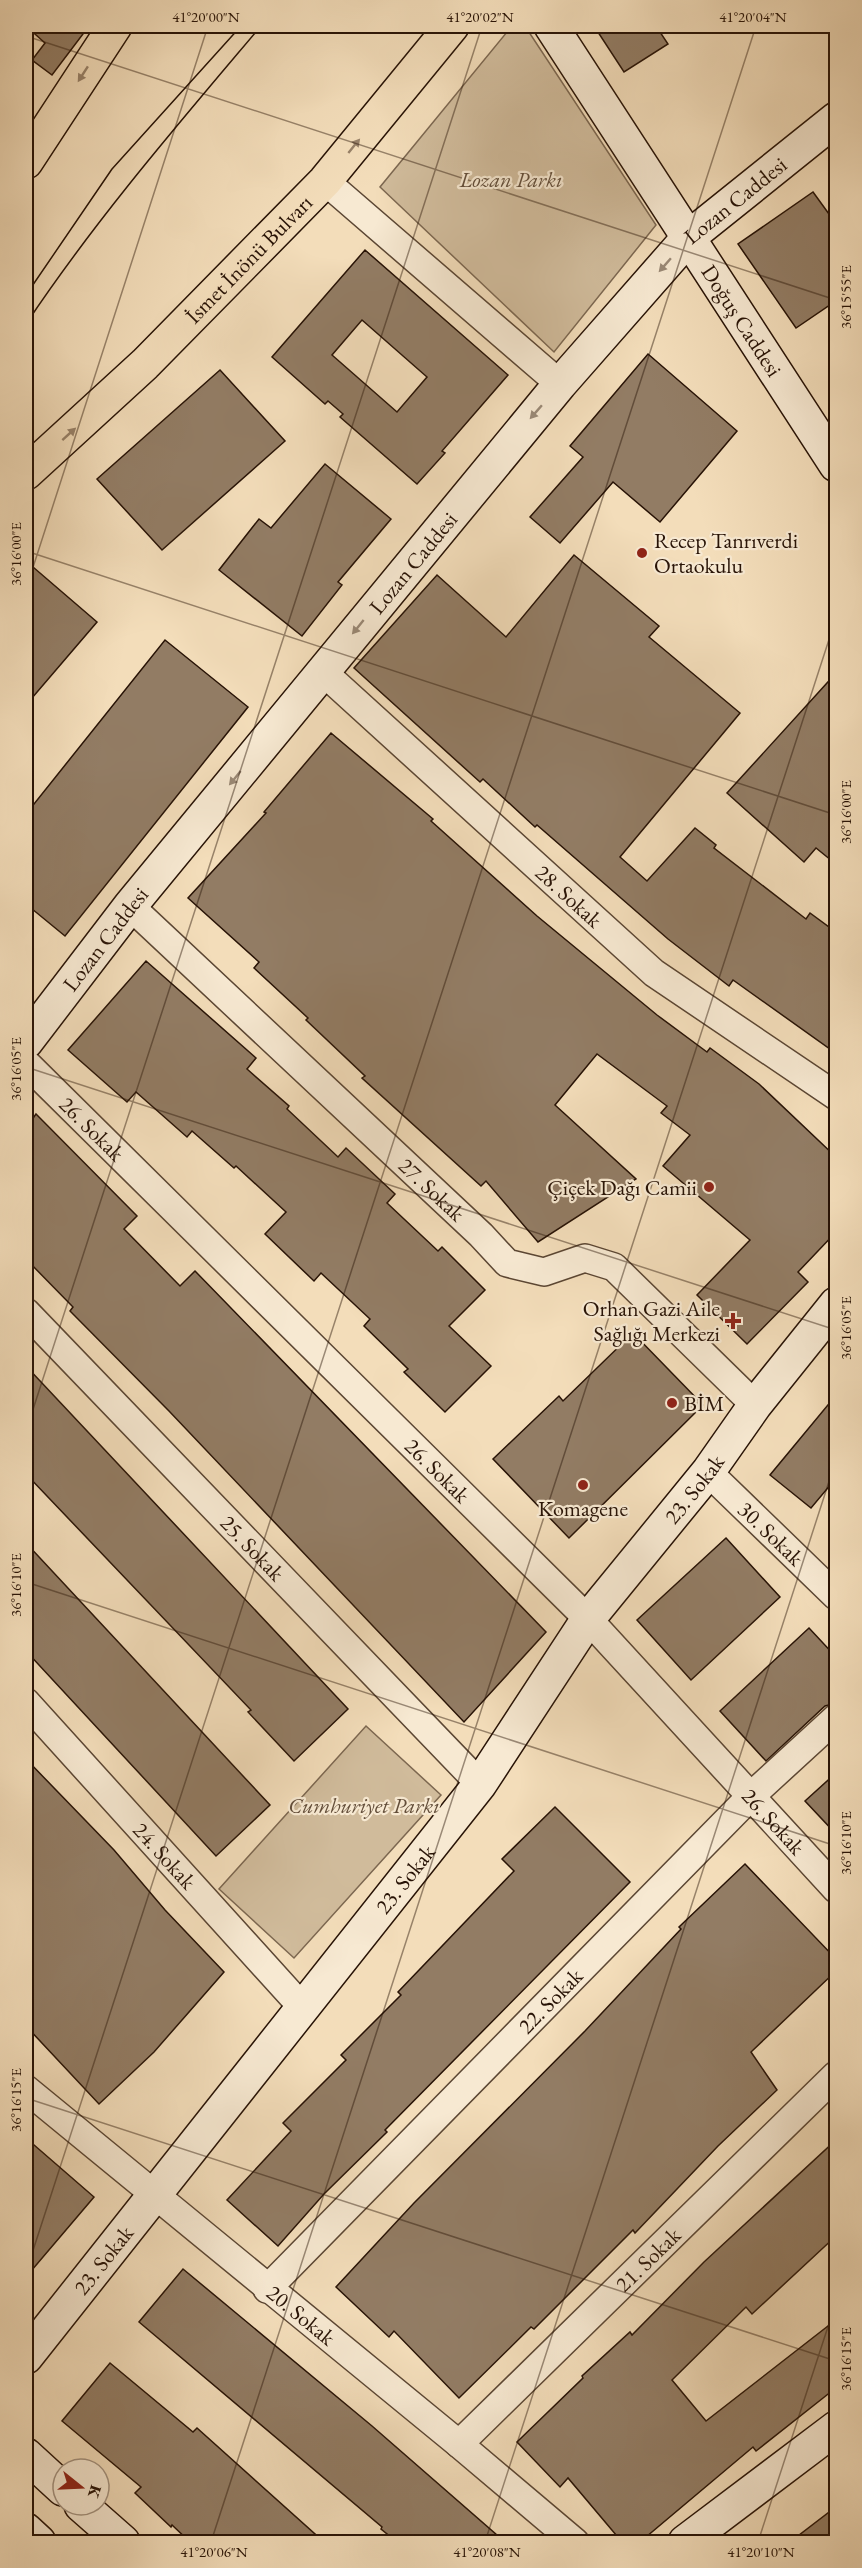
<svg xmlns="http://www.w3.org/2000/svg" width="862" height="2568" viewBox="0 0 862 2568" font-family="'EB Garamond',serif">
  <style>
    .green { fill: #d0bb9b; stroke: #7c6750; stroke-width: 1.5 }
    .building { fill: #927c64; stroke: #281306; stroke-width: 1.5; fill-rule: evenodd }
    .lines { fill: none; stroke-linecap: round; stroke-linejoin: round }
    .street-casing { stroke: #5b4633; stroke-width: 30 }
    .secondary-casing { stroke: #281306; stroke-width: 36 }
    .primary-casing { stroke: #281306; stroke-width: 36 }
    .street { stroke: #f7e9d2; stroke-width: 27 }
    .secondary { stroke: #f7e9d2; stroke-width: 33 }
    .primary { stroke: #f3ddba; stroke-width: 33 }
    .tram { stroke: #281306; stroke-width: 1.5 }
    .oneway { fill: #988269 }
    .oneway2 { fill: #9a8976 }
    .ticks { fill: none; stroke: #281306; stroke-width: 1.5; stroke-opacity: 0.45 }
    .poi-dot { fill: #8f2418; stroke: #f7e9d2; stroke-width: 2 }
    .labels { text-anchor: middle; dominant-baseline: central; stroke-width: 4.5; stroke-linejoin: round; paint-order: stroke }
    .park-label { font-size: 22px; font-style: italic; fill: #634e3a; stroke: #f7e9d2 }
    .street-label { font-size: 22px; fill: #281306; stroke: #f7e9d2 }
    .poi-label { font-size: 22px; fill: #281306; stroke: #f7e9d2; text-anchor: start }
    .neatline { fill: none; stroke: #281306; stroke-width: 2 }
    .ticks-label { font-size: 15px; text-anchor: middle; fill: #281306 }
  </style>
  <rect width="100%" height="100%" fill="#f3ddba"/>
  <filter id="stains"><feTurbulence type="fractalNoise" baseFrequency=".00333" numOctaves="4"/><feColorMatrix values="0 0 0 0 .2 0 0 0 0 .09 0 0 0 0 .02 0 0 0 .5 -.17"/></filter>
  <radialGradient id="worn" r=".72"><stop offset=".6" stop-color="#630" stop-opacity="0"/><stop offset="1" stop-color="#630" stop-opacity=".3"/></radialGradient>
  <!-- green -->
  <g class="green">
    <path d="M512,26h13l131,199 -102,127 -174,-165z"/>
    <path d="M366,1726l75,69 -147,163 -75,-69z"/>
  </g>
  <!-- building -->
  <g class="building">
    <path d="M26,26h63l-37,49 -20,-15 13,-17z"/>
    <path d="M594,26h62l12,18 -44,28z"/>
    <path d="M813,192l24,33v75l-41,28 -58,-84z"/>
    <path d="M365,250l143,125 -66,76 3,2 -28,31 -77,-67 3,-3 -15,-13 -3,3 -53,-47zM362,320l65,57 -30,35 -65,-57z"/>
    <path d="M648,354l89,77 -77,91 -47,-40 -53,61 -30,-26 53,-60 -13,-11z"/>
    <path d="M220,370l65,71 -123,109 -65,-71z"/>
    <path d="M325,464l66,55 -53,63 4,3 -40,51 -83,-66 40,-51 12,9z"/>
    <path d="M574,555l85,71 -10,11 91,76 -120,144 27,24 48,-53 21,17 -2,3 92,71 4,-6 27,20v121l-104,-74 -4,6 -61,-47 -131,-114 -2,2 -52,-48 -3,3 -126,-114 83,-93 69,62z"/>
    <path d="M26,561l71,61 -71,83z"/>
    <path d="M165,640l83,67 -183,229 -39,-32v-90z"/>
    <path d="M837,672v193l-21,-17 -12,14 -77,-69z"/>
    <path d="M331,733l102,86 -2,2 106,95 120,99 50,37 3,-4 49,36 78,74v73l-39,41 10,10 -61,62 -50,-49 53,-55 -87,-74 27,-31 -29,-22 6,-7 -70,-52 -42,51 81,74 -98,63 -52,-61 -5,5 -119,-108 3,-2 -59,-56 2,-2 -54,-50 5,-6 -71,-64 78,-85 -2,-1z"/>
    <path d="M146,961l110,97 -9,11 42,37 -2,3 51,48 8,-9 49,46 -8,9 51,48 4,-4 43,43 -36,36 42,40 -46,46 -41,-40 4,-3 -44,-43 6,-7 -49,-46 -7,8 -49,-47 21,-22 -50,-46 -2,2 -42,-37 -5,6 -51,-45 -9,10 -59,-52z"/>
    <path d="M36,1114l101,102 -13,13 56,57 15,-15 351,361 -82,90 -295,-311 -99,-100 3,-4 -47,-48v-131z"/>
    <path d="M633,1333l70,72 -134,133 -76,-79 66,-63 4,5z"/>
    <path d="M26,1366l322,343 -54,52 -46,-49 3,-2 -225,-236z"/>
    <path d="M837,1394v83l-26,31 -41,-33z"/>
    <path d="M726,1538l54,59 -89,83 -54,-60z"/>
    <path d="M26,1543l244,262 -54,51 -190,-205z"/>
    <path d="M809,1628l28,30v45l-12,3 -59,55 -46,-50z"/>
    <path d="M26,1759l88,91 51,60 59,62 -70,80 -55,52 -73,-78z"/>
    <path d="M837,1772v63l-32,-34z"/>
    <path d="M555,1807l75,75 -245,248 2,2 -63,62 -46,52 -51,-46 64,-69 -8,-8 63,-63 -5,-5 60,-60 -3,-3 116,-121 -12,-12z"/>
    <path d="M745,1864l92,96v10l-86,82 26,38 -59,56 -83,87 -2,-3 -99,99 -3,-2 -72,71 -65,-67 -5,6 -53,-50 78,-84 171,-172 96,-102 -2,-2z"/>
    <path d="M26,2138l68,59 -68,80z"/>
    <path d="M837,2139v96l-85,79 -6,-7 -74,73 34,41 131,-102v68l-81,64 -3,-4 -113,95h-18l-54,-64 -8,9 -43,-45 66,-64 -1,-2 48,-44 2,3 72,-73z"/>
    <path d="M183,2269l189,157 133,116h-108l-16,-13 1,-2 -243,-205z"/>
    <path d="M110,2363l83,69 4,-4 127,114h-134l-18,-17 -1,2 -36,-34 6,-6 -79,-66z"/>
    <path d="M837,2506v36h-47z"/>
  </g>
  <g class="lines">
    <!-- street casing -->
    <g class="street-casing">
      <g id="street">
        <path d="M325,181l235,203"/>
        <path id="s1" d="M322,671l332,302 182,123"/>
        <path id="s2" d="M130,906l351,329 26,28 37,9 41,-14 29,9 141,138"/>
        <path id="s3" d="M26,1063l562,556 248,270"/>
        <path id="s4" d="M26,1312l454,472"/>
        <path id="s5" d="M708,1472l128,124"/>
        <path id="s6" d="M26,1702l277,306"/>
        <path id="s7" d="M26,2089l433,355 116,98"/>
        <path id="s8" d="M267,2289l485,-494 84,-77"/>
        <path id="s9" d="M459,2444l377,-369"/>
      </g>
    </g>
    <!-- secondary casing -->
    <g class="secondary-casing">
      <g id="secondary">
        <path id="s10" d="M551,26l285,439"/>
        <path id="s11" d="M26,1042l104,-136 430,-522 129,-147 147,-118"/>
        <path id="s12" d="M26,2357l454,-573 108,-165 120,-147 47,-67 81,-101"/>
        <path d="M26,2455l37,34"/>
        <path d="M81,2505l42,37"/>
        <path d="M26,2530l13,12"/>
        <path d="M685,2542l151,-114"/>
      </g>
    </g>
    <!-- primary casing -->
    <g class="primary-casing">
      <g id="primary">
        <path d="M26,162l89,-136"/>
        <path id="s13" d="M26,473l119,-109 180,-183 127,-155"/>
      </g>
    </g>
    <!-- street -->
    <use href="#street" class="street"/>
    <!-- secondary -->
    <use href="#secondary" class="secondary"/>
    <!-- primary -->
    <use href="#primary" class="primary"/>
    <!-- tram -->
    <g class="tram">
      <path d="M26,295l86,-126 129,-143"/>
      <path d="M26,324c70,-105 154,-202 235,-298"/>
    </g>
  </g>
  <!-- one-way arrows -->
  <defs><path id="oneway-solid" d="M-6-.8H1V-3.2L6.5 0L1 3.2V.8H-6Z" transform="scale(1.5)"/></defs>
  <g class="oneway">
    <use href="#oneway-solid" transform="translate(83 74) rotate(123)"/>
    <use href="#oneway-solid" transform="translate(354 146) rotate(-51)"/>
    <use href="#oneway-solid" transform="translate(69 434) rotate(-42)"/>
  </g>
  <g class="oneway2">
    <use href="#oneway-solid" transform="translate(665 265) rotate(131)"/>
    <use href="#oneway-solid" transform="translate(536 412) rotate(131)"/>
    <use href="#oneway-solid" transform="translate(358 627) rotate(129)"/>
    <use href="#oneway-solid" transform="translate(235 778) rotate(129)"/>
  </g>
  <!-- ticks -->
  <path class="ticks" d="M26,36l810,264M26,551l810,264M26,589l182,-563M26,1067l810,263M26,1431l456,-1405M26,1582l810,264M26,2098l810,263M26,2272l730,-2246M211,2542l625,-1924M485,2542l351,-1082M758,2542l78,-240"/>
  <!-- markers -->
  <g class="poi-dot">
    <circle cx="642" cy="553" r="6"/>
    <circle cx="709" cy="1187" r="6"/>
    <path d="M730 1312h6v6h6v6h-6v6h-6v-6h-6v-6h6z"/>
    <circle cx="672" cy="1403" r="6"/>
    <circle cx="583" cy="1485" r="6"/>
  </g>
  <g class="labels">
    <!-- park labels -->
    <g class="park-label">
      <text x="511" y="179">Lozan Parkı</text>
      <text x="364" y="1805">Cumhuriyet Parkı</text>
    </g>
    <!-- street labels -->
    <g class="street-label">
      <text stroke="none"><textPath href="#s11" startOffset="1102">Lozan Caddesi</textPath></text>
      <text stroke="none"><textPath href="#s13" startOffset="309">İsmet İnönü Bulvarı</textPath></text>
      <text stroke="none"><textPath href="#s10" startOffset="351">Doğuş Caddesi</textPath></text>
      <text stroke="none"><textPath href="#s11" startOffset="616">Lozan Caddesi</textPath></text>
      <text stroke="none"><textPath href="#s1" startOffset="334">28. Sokak</textPath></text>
      <text stroke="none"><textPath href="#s11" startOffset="130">Lozan Caddesi</textPath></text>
      <text stroke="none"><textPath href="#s3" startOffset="93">26. Sokak</textPath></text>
      <text stroke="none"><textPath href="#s2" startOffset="414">27. Sokak</textPath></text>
      <text stroke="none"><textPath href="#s3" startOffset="579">26. Sokak</textPath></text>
      <text stroke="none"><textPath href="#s12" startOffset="1096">23. Sokak</textPath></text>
      <text stroke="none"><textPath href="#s5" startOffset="88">30. Sokak</textPath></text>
      <text stroke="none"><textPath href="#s4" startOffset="327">25. Sokak</textPath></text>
      <text stroke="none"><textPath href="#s3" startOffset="1065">26. Sokak</textPath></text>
      <text stroke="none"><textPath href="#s6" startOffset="207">24. Sokak</textPath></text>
      <text stroke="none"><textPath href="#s12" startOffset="610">23. Sokak</textPath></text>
      <text stroke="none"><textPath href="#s8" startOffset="404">22. Sokak</textPath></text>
      <text stroke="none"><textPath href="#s12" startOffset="124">23. Sokak</textPath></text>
      <text stroke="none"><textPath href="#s9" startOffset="264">21. Sokak</textPath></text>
      <text stroke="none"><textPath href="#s7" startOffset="356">20. Sokak</textPath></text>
    </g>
    <!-- poi labels -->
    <g class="poi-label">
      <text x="654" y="540">Recep Tanrıverdi<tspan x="654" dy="25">Ortaokulu</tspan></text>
      <text x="697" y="1187" text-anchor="end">Çiçek Dağı Camii</text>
      <text x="720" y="1308" text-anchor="end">Orhan Gazi Aile<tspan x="720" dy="25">Sağlığı Merkezi</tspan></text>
      <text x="684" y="1403">BİM</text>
      <text x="583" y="1508" text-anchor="middle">Komagene</text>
    </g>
  </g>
  <!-- margin -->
  <rect width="862" height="2568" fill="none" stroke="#f3ddba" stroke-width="66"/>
  <!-- north arrow -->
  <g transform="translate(81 2487) rotate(108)"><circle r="28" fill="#f7e9d2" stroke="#a49380" stroke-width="1.5"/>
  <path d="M0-4.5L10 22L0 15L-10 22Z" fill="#8f2418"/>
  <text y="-9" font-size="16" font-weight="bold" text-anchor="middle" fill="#281306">K</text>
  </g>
  <rect x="33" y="33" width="796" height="2502" class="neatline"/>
  <g class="ticks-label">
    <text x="206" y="22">41°20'00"N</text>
    <text x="480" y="22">41°20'02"N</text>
    <text x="753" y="22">41°20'04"N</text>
    <text transform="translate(846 297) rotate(-90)" y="5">36°15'55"E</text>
    <text transform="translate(16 554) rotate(-90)" y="5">36°16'00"E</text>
    <text transform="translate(846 812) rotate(-90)" y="5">36°16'00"E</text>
    <text transform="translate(16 1069) rotate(-90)" y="5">36°16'05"E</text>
    <text transform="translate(846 1328) rotate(-90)" y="5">36°16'05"E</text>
    <text transform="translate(16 1585) rotate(-90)" y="5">36°16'10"E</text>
    <text transform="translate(846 1843) rotate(-90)" y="5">36°16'10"E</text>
    <text transform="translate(16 2100) rotate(-90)" y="5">36°16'15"E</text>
    <text transform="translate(846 2359) rotate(-90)" y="5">36°16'15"E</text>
    <text x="214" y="2557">41°20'06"N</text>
    <text x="487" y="2557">41°20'08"N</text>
    <text x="761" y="2557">41°20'10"N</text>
  </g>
  <rect width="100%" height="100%" filter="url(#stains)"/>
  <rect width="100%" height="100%" fill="url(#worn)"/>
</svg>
